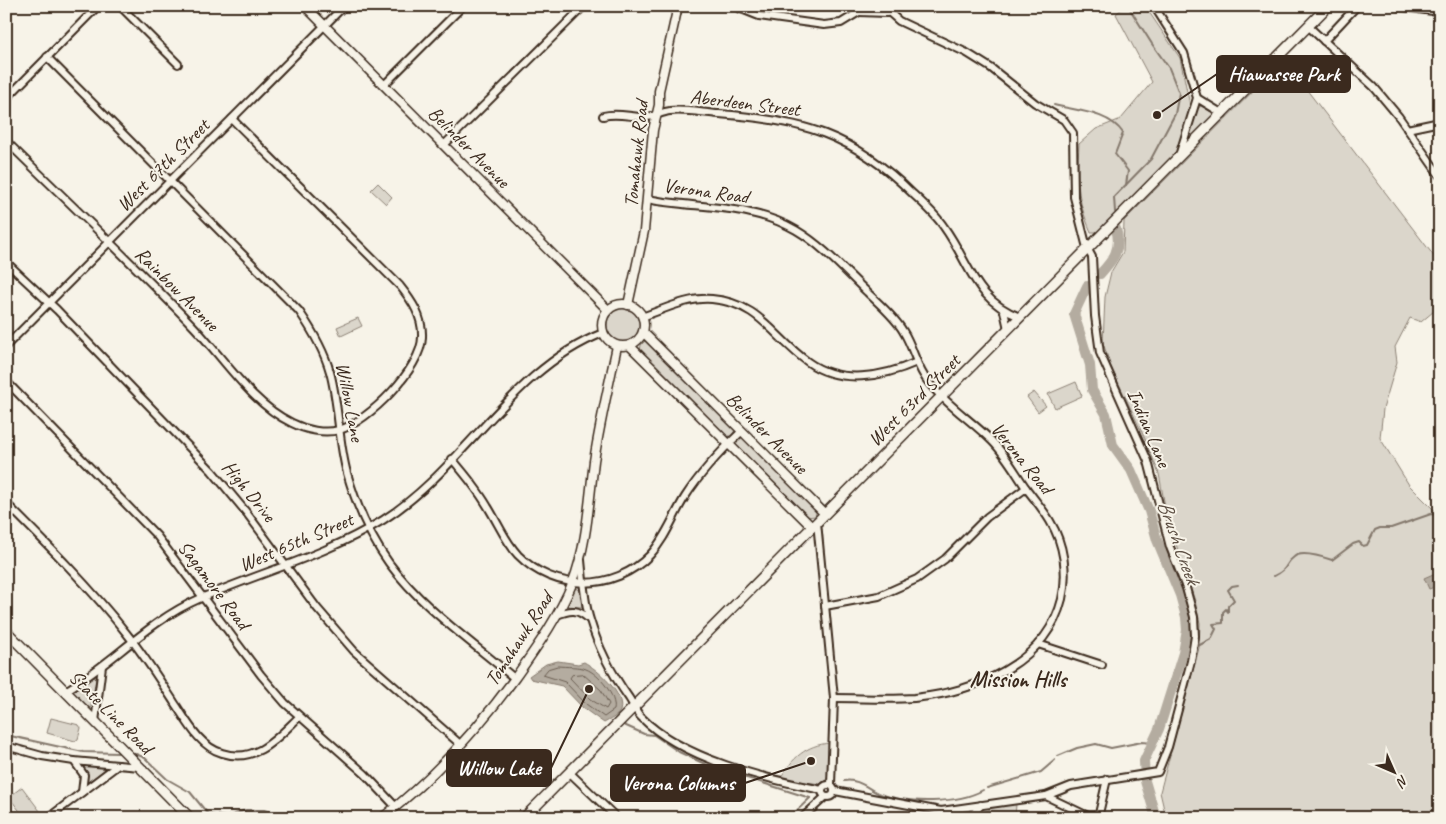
<svg xmlns="http://www.w3.org/2000/svg" width="1446" height="824" viewBox="0 0 1446 824" font-family="Caveat,sans-serif">
  <style>
    .green { fill: #dbd6cb; stroke: #8b8074 }
    .water { fill: #b4aca0; stroke: #84786c }
    .lines { fill: none; stroke-linecap: round; stroke-linejoin: round }
    .shore { stroke: #6b5e52; stroke-width: 1 }
    .stream { stroke: #84786c; stroke-width: 2 }
    .river { stroke: #b4aca0; stroke-width: 10 }
    .minor-casing { stroke: #3b2a1e; stroke-width: 10 }
    .tertiary-casing { stroke: #3b2a1e; stroke-width: 11 }
    .secondary-casing { stroke: #3b2a1e; stroke-width: 12 }
    .minor { stroke: #f7f3e8; stroke-width: 6 }
    .tertiary { stroke: #f7f3e8; stroke-width: 8 }
    .secondary { stroke: #f7f3e8; stroke-width: 9 }
    .labels { text-anchor: middle; dominant-baseline: central; stroke-width: 4; stroke-linejoin: round; paint-order: stroke }
    .street-label { font-size: 20px; fill: #3b2a1e; stroke: #f7f3e8 }
    .water-label { font-size: 21px; font-style: italic; fill: #5f5145; stroke: #f7f3e8 }
    .quarter-label { font-size: 22px; font-weight: bold; fill: #3b2a1e; stroke: #f7f3e8 }
    .leader { fill: none; stroke: #3b2a1e; stroke-width: 2 }
    .callout-dot { fill: #3b2a1e; stroke: #f7f3e8; stroke-width: 2 }
    .callout { fill: #3b2a1e; stroke: #3b2a1e; stroke-width: 2 }
    .callout-label { font-size: 21px; text-anchor: middle; font-weight: bold; fill: #fff }
  </style>
  <rect width="100%" height="100%" fill="#f7f3e8"/>
  <filter id="ink" filterUnits="userSpaceOnUse"><feTurbulence type="fractalNoise" baseFrequency=".02" numOctaves="2"/><feDisplacementMap in="SourceGraphic" scale="10" xChannelSelector="R" yChannelSelector="G"/><feConvolveMatrix kernelMatrix="1 2 1 2 8 2 1 2 1" color-interpolation-filters="sRGB"/></filter>
  <g filter="url(#ink)">
    <!-- green -->
    <g class="green">
      <path d="M1125,6h20l35,52 11,52 -13,41 -79,81h-8c-15,-35 -14,-50 -12,-88l17,-15 25,-10 31,-37 -36,-68z"/>
      <path d="M1284,60l156,204v42l-19,16 -11,-4 -15,29 2,15 -14,47 -3,29 29,47 25,25 6,-1v309h-274l-6,-26 39,-144 1,-25 -5,-22 -28,-84 -8,-43 -14,-35 -34,-72 -8,-24 2,-46 6,-25 12,-20 1,-31z"/>
      <path d="M1201,106l12,7 1,3 -25,26h-2l-1,-3 11,-30z"/>
      <path d="M378,183l14,14 -6,7 -15,-14z"/>
      <circle cx="624" cy="325" r="17"/>
      <path d="M358,318l4,8 -21,10 -4,-9z"/>
      <path d="M646,340l90,89 -5,7h-6l-85,-85 1,-6z"/>
      <path d="M1076,382l6,14 -27,12 -7,-14z"/>
      <path d="M1034,392l12,14 -8,6 -11,-15z"/>
      <path d="M743,436l74,74 -2,6 -8,1 -71,-70v-6z"/>
      <path d="M574,588l7,2 1,17 -16,-1z"/>
      <path d="M94,677l2,2 -6,32 -17,-19z"/>
      <path d="M51,718l28,7 2,3 -3,11 -3,2 -28,-8z"/>
      <path d="M830,743l-1,31 -1,4 -7,6 -41,-5c12,-21 26,-34 50,-36z"/>
      <path d="M83,766l21,1 1,2 -17,13z"/>
      <path d="M22,787l18,24 -8,7h-7l-16,-21z"/>
      <path d="M1016,804l-1,14h-40l17,-10z"/>
    </g>
    <!-- water -->
    <g class="water">
      <path d="M1440,571v14l-11,4 -5,-11z"/>
      <path d="M558,661l20,3 6,-2c13,7 42,32 36,49 -3,6 -11,9 -16,12l-21,-15 -21,-22 -31,-7 -2,-3 17,-12z"/>
    </g>
    <g class="lines">
      <!-- shore -->
      <g class="shore">
        <path d="M558,666c8,1 21,0 28,3 13,5 31,27 28,41l-10,7 -18,-13 -21,-22 -22,-7 5,-6z"/>
        <path d="M583,674l18,16 8,14 -3,5 -16,-10 -20,-21 2,-3z"/>
      </g>
      <!-- stream -->
      <g class="stream">
        <path d="M1054,105c23,6 55,7 69,28l-8,21 13,17 -2,14"/>
        <path d="M1115,212l-1,-15 37,-38 24,-45 4,-21 -10,-25 -17,-24 -24,-38"/>
        <path d="M1274,576c16,-8 10,-12 20,-19 7,-7 29,0 38,3l21,-16 6,-2 4,4 4,-1 8,-15 5,-2h11l40,-14 9,2"/>
        <path d="M1194,648l17,-9 5,-10 -3,-5 10,-1v-11l3,-3 2,3v-6l6,-6 -6,-10 4,-4 6,-1"/>
        <path d="M1183,653l7,-3"/>
        <path d="M624,725l20,9 10,1 25,17 28,13 20,13h20l63,20"/>
        <path d="M6,735l77,17 35,1"/>
        <path d="M136,754l9,4 22,21 23,13 18,22 19,3 19,-7h18l23,8"/>
        <path d="M1058,756l19,-8 19,-4 15,4 31,-6 11,1"/>
        <path d="M844,781c14,-3 24,8 36,13 27,10 78,10 103,-4"/>
        <path d="M987,788l54,-16 14,-12"/>
        <path d="M789,818l21,-20"/>
      </g>
      <!-- river -->
      <g class="river">
        <path d="M1100,274c13,-14 22,-25 16,-45"/>
        <path d="M1087,286l-13,28 16,51 2,25 14,24 7,31 18,25 18,41 8,29 23,55 6,22 1,13 -4,23 -24,76 -15,32 1,20 11,37"/>
      </g>
      <!-- minor casing -->
      <g class="minor-casing">
        <g id="minor">
          <path d="M120,6l58,58"/>
          <path d="M734,6l25,10 65,9 17,-2 18,-11 2,-6"/>
          <path d="M882,6l17,15 68,32 24,15 44,35 29,17 9,13 1,64 13,51 5,9 3,59 5,37 48,108 22,86 16,41 8,29 1,19 -4,25 -23,86 -10,25 -87,14 -25,10"/>
          <path d="M1154,6l30,47 13,45 -18,58"/>
          <path d="M1396,6l44,6"/>
          <path d="M859,12l28,1"/>
          <path d="M1308,26l66,61 25,30 41,59"/>
          <path d="M1324,41l33,-35"/>
          <path d="M47,57l252,254c13,19 25,39 31,61 9,33 8,68 17,101 9,31 23,64 42,90 33,45 83,79 125,115"/>
          <path d="M384,85l79,-79"/>
          <path d="M1197,98l26,16"/>
          <path d="M6,99l92,-93"/>
          <path d="M603,116c15,-4 26,1 41,1 8,1 17,-5 26,-6 15,-2 33,2 49,3 83,6 134,20 194,80 11,10 23,21 31,33 26,36 30,73 76,90"/>
          <path d="M1407,129l33,-7"/>
          <path d="M6,141c63,62 128,123 189,187 29,31 57,76 97,95 14,7 32,11 47,7 29,-8 83,-62 83,-93 1,-20 -10,-36 -22,-51l-168,-167"/>
          <path d="M444,145l140,-139"/>
          <path d="M647,199c50,10 102,4 149,31 27,16 48,40 71,62 12,12 27,24 36,39 11,17 13,37 26,52 19,23 43,38 63,58 14,14 23,31 34,47 8,11 17,21 24,33 14,23 18,52 12,78 -16,65 -88,93 -148,99 -26,2 -53,0 -80,0"/>
          <path d="M6,262l51,48 155,161 34,41 71,96 37,43 106,93"/>
          <path d="M1004,311l4,18"/>
          <path d="M642,317c23,-8 46,-20 70,-18 48,4 61,38 96,63 32,23 75,15 109,0"/>
          <path d="M6,346l338,-340"/>
          <path d="M6,381l151,155 104,139 24,28 80,71 31,33"/>
          <path d="M1440,399l-2,11 2,18"/>
          <path d="M452,459c13,15 26,31 36,48 10,16 17,34 30,48 36,37 96,37 132,0 16,-17 23,-39 35,-58 16,-25 36,-46 57,-66"/>
          <path d="M6,503c42,42 84,84 121,131 17,21 32,45 47,68 13,19 25,44 48,51 34,11 55,-15 77,-36"/>
          <path d="M817,522l17,176 -3,87"/>
          <path d="M581,560c2,19 3,41 9,60 8,27 22,54 39,78 4,6 7,14 12,19 41,42 125,62 181,73"/>
          <path d="M825,606l54,-10 38,-17 28,-20 42,-42 39,-29"/>
          <path d="M557,615c14,-6 21,-6 32,4"/>
          <path d="M1038,644l64,21"/>
          <path d="M65,691c47,-27 83,-70 134,-92 62,-27 126,-43 184,-79 82,-52 128,-151 220,-187"/>
          <path d="M95,722l7,-56"/>
          <path d="M6,746l36,10 32,5 10,14 -2,17"/>
          <path d="M74,761l66,6"/>
          <path d="M569,772l48,46"/>
          <circle cx="828" cy="791" r="6"/>
          <path d="M835,791l106,20 105,-15 46,22"/>
          <path d="M48,818l70,-53"/>
          <path d="M802,818l23,-21"/>
          <path d="M970,818l11,-13"/>
          <path d="M1098,818l9,-39"/>
        </g>
      </g>
      <!-- tertiary casing -->
      <g class="tertiary-casing">
        <g id="tertiary">
          <path d="M305,6l303,304"/>
          <circle cx="623" cy="325" r="21"/>
          <path d="M628,305l16,-74 9,-101 6,-25v-14l19,-85"/>
          <path d="M643,332l182,182"/>
          <path d="M630,346l182,181"/>
          <path d="M382,818c51,-40 95,-88 133,-140 21,-30 43,-60 57,-94 15,-38 17,-82 22,-123 6,-39 15,-77 23,-115"/>
        </g>
      </g>
      <!-- secondary casing -->
      <g class="secondary-casing">
        <g id="secondary">
          <path d="M6,631l184,187"/>
          <path d="M524,818l804,-812"/>
        </g>
      </g>
      <!-- minor -->
      <use href="#minor" class="minor"/>
      <!-- tertiary -->
      <use href="#tertiary" class="tertiary"/>
      <!-- secondary -->
      <use href="#secondary" class="secondary"/>
    </g>
  </g>
  <g class="labels">
    <!-- street labels -->
    <g class="street-label">
      <text transform="translate(745 103) rotate(7)">Aberdeen Street</text>
      <text transform="translate(469 147) rotate(45)">Belinder Avenue</text>
      <text transform="translate(636 154) rotate(-84)">Tomahawk Road</text>
      <text transform="translate(163 165) rotate(-45)">West 67th Street</text>
      <text transform="translate(706 191) rotate(8)">Verona Road</text>
      <text transform="translate(177 289) rotate(45)">Rainbow Avenue</text>
      <text transform="translate(914 400) rotate(-45)">West 63rd Street</text>
      <text transform="translate(350 402) rotate(79)">Willow Lane</text>
      <text transform="translate(1149 428) rotate(67)">Indian Lane</text>
      <text transform="translate(767 433) rotate(45)">Belinder Avenue</text>
      <text transform="translate(1022 458) rotate(51)">Verona Road</text>
      <text transform="translate(249 491) rotate(51)">High Drive</text>
      <text transform="translate(296 542) rotate(-23)">West 65th Street</text>
      <text transform="translate(214 585) rotate(53)">Sagamore Road</text>
      <text transform="translate(519 639) rotate(-57)">Tomahawk Road</text>
      <text transform="translate(111 712) rotate(45)">State Line Road</text>
    </g>
    <!-- water labels -->
    <g class="water-label">
      <text transform="translate(1179 542) rotate(70)">Brush Creek</text>
    </g>
    <!-- quarter labels -->
    <g class="quarter-label">
      <text x="1018" y="680">Mission Hills</text>
    </g>
  </g>
  <!-- callouts -->
  <path class="leader" d="M1157 115L1217 74M589 689L551 768M811 761L745 783"/>
  <g class="callout-dot">
    <circle cx="1157" cy="115" r="5"/>
    <circle cx="589" cy="689" r="5"/>
    <circle cx="811" cy="761" r="5"/>
  </g>
  <g class="callout">
    <rect x="1217" y="56" width="133" height="36" rx="5"/>
    <rect x="447" y="750" width="104" height="36" rx="5"/>
    <rect x="611" y="765" width="134" height="36" rx="5"/>
  </g>
  <g class="callout-label">
    <text x="1284" y="81">Hiawassee Park</text>
    <text x="499" y="775">Willow Lake</text>
    <text x="678" y="790">Verona Columns</text>
  </g>
  <!-- margin -->
  <rect width="1446" height="824" fill="none" stroke="#f7f3e8" stroke-width="25"/>
  <rect x="12" y="12" width="1421" height="799" fill="none" stroke="#3b2a1e" stroke-width="2" filter="url(#ink)"/>
  <!-- north arrow -->
  <g transform="translate(1394 772) rotate(135)" stroke="#f7f3e8" stroke-width="4" paint-order="stroke">
  <path d="M0-4L9 19L0 12L-9 19Z" fill="#3b2a1e"/>
  <text y="-8" font-size="14" font-weight="bold" text-anchor="middle" fill="#3b2a1e">N</text>
  </g>
</svg>
